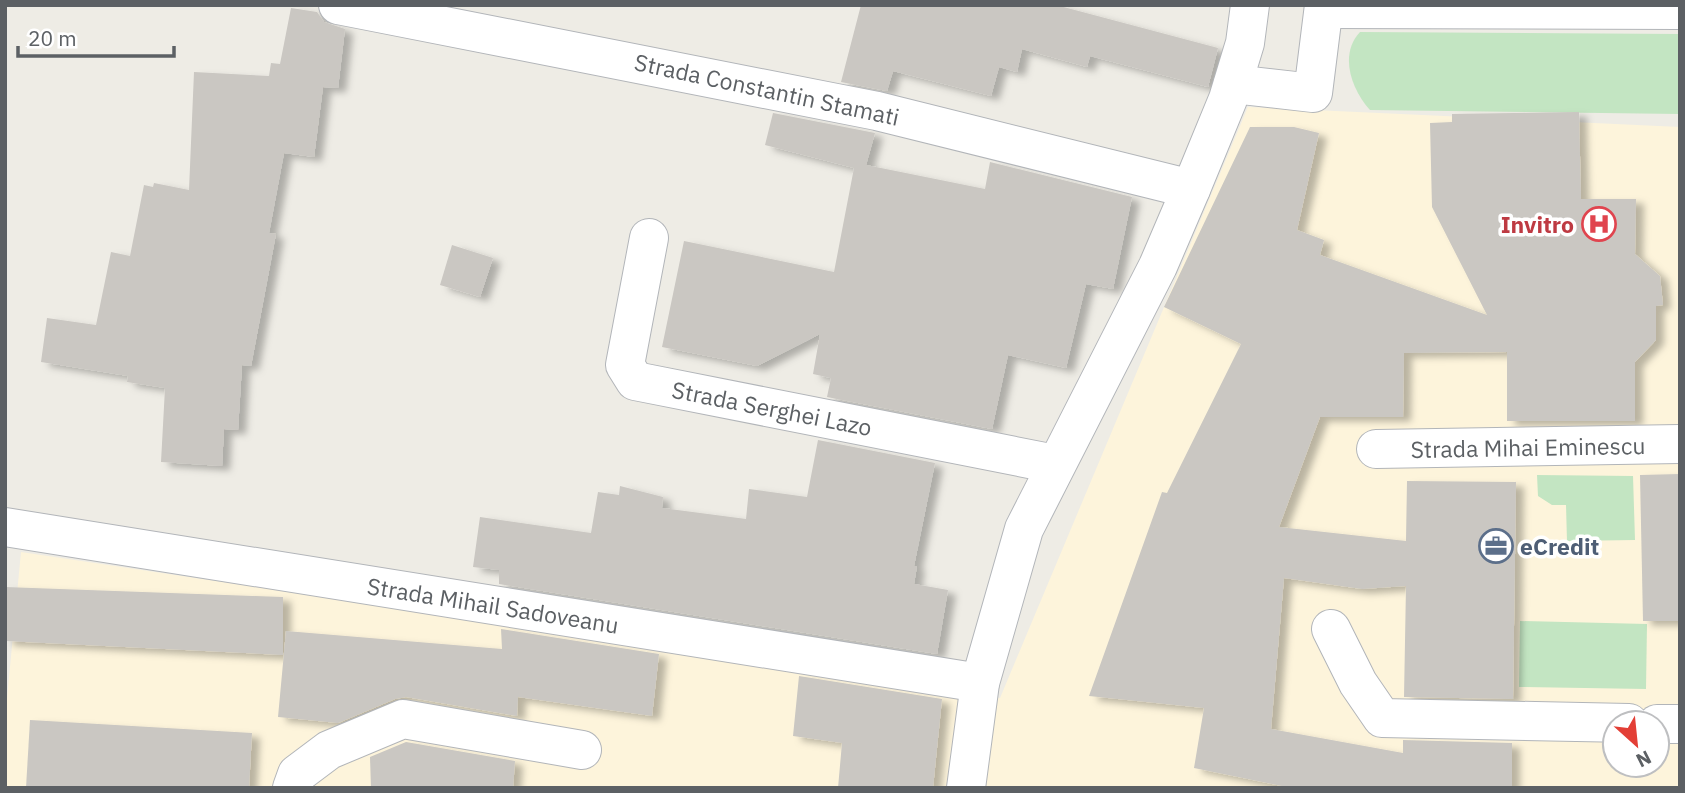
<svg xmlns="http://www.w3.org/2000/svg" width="1685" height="793" viewBox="0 0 1685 793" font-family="'IBM Plex Sans',sans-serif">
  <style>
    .commercial { fill: #fdf4db; fill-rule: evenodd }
    .green { fill: #c3e5c2 }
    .building { fill: #cac7c2; filter: url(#shadow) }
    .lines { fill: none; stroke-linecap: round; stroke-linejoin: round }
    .minor-casing { stroke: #b2b5b9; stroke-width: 40 }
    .minor { stroke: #fff; stroke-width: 38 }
    .labels { text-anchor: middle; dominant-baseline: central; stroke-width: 7; stroke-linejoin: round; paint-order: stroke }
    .street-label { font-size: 23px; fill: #5c6064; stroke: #fff }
    .health-label { font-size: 23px; font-weight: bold; fill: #be3a42; stroke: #fff; text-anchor: end }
    .service-label { font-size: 23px; font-weight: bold; fill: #4e5e75; stroke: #fff; text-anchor: start }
  </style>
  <defs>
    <filter id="shadow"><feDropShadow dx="8" dy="4.5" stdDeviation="3.5" flood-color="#0004"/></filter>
  </defs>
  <rect width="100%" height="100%" fill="#eeece5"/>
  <!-- commercial -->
  <path class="commercial" d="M1248,107l432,20v661h-1675v-69l16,-167 979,146zM1615,723h42v42h-42z"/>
  <!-- green -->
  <g class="green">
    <path d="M1360,32l320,2v80l-310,-4c-19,-21 -31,-56 -10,-78z"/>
    <path d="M1537,475l96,1 2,64 -68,1 -1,-36h-14l-14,-9z"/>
    <path d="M1520,621l127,3 -1,65 -127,-2z"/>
  </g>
  <!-- building -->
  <g class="building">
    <path d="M861,5h195l162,43 -10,39 -118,-31 -3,11 -65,-18 -5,23 -18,-5 -8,29 -98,-25 -6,20 -46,-9z"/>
    <path d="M291,8l26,4 7,10 21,7 -7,59 -15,-1 -9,70 -30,-4 -15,80 7,1 -25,132 -9,-1 -4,65 -14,-1 -2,37 -61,-4 4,-74 -38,-6 1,-6 -87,-14 6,-44 49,7 15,-73 19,4 14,-71 9,2 1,-4 35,7 5,-118 75,4 2,-13 9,1z"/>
    <path d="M1579,112l2,87h55l-1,55 25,22 3,29 -7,1v34l-21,22v59h-128v-69l-103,1 -1,64h-83l-41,110 127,14 1,-60 109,1 -3,217 -109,-2 2,-111 -44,3 -78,-11 -13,151 132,24v-13l109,3v45h-220l-98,-20 10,-60 -115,-12 73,-204 5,1 74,-149 -77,-37 86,-180h44l25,6 -22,97 27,10 -4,15 167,60 -55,-108 -2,-84 22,-1v-8z"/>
    <path d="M773,113l102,20 -9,32 119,24 5,-27 142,35 -19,92 -27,-5 -20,84 -58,-13 -16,74 -165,-32 4,-19 -18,-4 7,-40 -63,32 -95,-19 22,-106 150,31 20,-104 -89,-23z"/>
    <path d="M452,245l41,13 -13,39 -40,-12z"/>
    <path d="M818,440l117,23 -21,103h3l-3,18 34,6 -11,64 -438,-70v-14l-26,-3 7,-50 111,16 7,-41 21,3 1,-9 43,11 -1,11 84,11 3,-30 58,8z"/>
    <path d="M1680,474v147h-37l-3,-146z"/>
    <path d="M5,587l278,10v58l-278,-14z"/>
    <path d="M501,629l158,25 -7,62 -134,-19 -1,19 -111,-19 -11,2 -57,24 -60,-6 8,-86 216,18z"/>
    <path d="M799,676l143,23 -9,89h-95l4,-45 -49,-7z"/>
    <path d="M30,720l222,13 -3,55h-223z"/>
    <path d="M406,742l109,19 -2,27h-142l-1,-31z"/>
  </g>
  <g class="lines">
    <!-- minor casing -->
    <g class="minor-casing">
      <g id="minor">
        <path d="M338,5l539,106 314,78"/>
        <path d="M1324,9l356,1"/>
        <path d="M1233,84l80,9 11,-88"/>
        <path d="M649,238l-24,127 10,16 420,83"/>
        <path d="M1376,449l304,-5"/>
        <path d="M5,527l975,156"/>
        <path d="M1331,629l27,54 24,35 247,5"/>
        <path d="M1657,724h23"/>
        <path d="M292,788l5,-14 32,-24 74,-31 179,31"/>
        <path d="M966,788l14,-105 44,-154 134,-263 33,-77 37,-90 17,-56 5,-38"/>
      </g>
    </g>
    <!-- minor -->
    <use href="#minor" class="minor"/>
  </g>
  <!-- icons -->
  <defs>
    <g id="hospital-ring" transform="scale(1.75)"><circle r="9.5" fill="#fff" stroke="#e0444e" stroke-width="1.5"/><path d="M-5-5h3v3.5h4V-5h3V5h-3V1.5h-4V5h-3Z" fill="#e0444e"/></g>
    <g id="office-ring" transform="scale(1.75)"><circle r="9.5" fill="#fff" stroke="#5c6f8a" stroke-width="1.5"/><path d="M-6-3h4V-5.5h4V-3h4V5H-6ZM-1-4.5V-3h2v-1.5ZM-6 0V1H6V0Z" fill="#5c6f8a"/></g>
  </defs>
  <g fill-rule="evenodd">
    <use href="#hospital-ring" x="1599" y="224"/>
    <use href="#office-ring" x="1496" y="546"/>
  </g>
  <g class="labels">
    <!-- street labels -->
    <g class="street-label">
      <text transform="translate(767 89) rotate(12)">Strada Constantin Stamati</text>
      <text transform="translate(772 408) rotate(11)">Strada Serghei Lazo</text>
      <text transform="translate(1528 447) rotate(-1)">Strada Mihai Eminescu</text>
      <text transform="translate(493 605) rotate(9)">Strada Mihail Sadoveanu</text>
    </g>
    <!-- health labels -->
    <g class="health-label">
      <text x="1574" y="224">Invitro</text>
    </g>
    <!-- service labels -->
    <g class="service-label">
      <text x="1520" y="546">eCredit</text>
    </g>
  </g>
  <!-- border -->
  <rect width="1685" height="793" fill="none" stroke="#5c6064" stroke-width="14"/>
  <!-- north arrow -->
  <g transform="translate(1636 744) rotate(153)"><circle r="33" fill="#ffffff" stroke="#bebfc1" stroke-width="2"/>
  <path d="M0-5L12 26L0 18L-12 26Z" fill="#e33f36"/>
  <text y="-10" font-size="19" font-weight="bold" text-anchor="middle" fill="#5c6064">N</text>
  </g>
  <!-- scale -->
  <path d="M18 46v10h156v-10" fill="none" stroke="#5c6064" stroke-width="3.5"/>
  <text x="28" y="46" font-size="21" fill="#5c6064" stroke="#ffffff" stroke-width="5" paint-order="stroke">20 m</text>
</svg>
